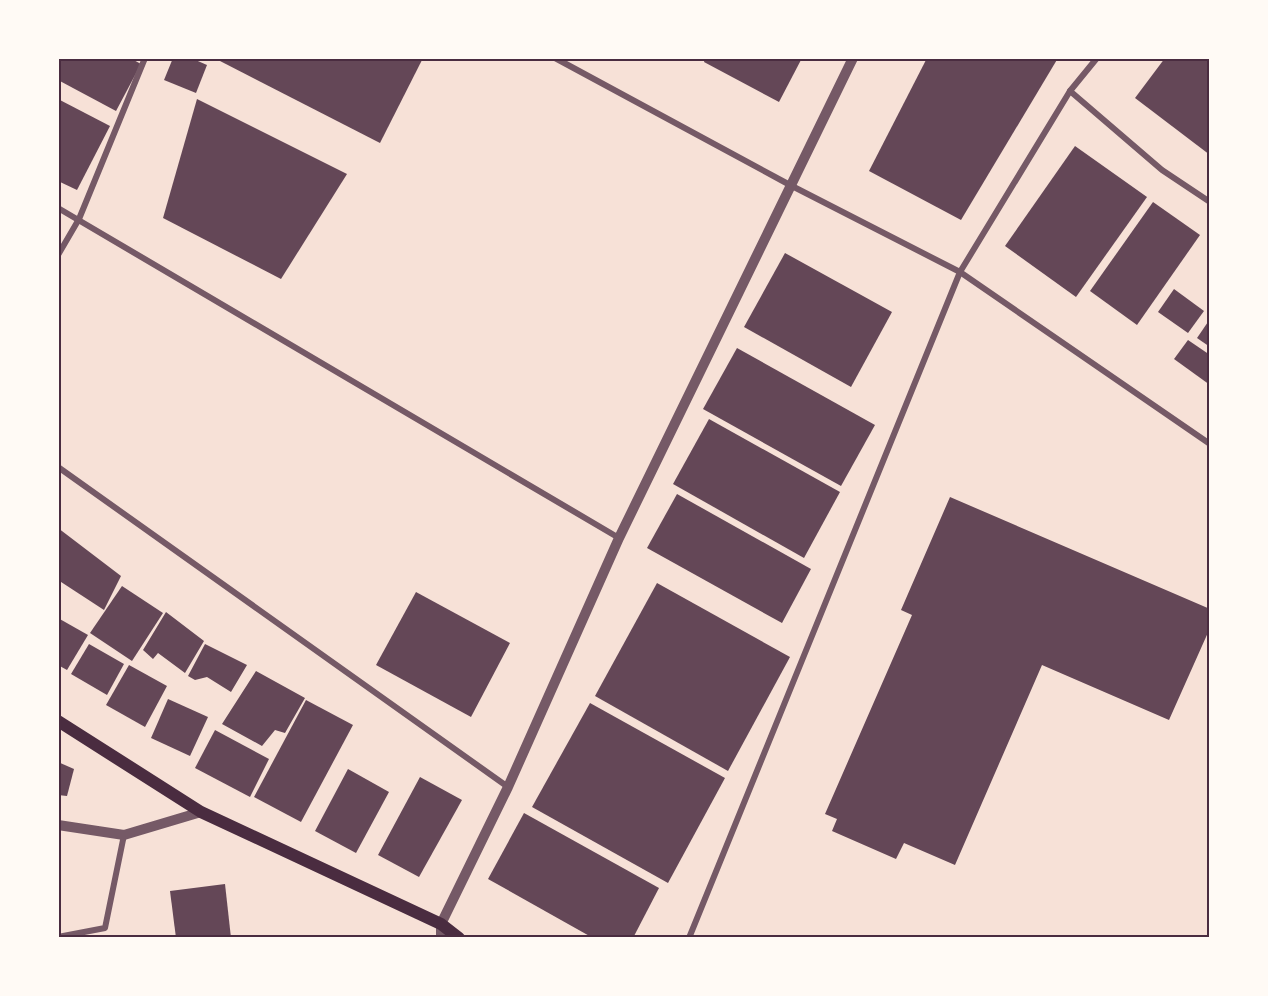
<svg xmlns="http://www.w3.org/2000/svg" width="1268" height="996" viewBox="0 0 1268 996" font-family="'Crimson Pro',serif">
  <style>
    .building { fill: #644757 }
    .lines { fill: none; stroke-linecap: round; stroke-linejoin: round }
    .minor { stroke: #755966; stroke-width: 6 }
    .tertiary { stroke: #755966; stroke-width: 10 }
    .secondary { stroke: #4a2c40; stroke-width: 12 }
    .neatline { fill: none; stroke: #4a2c40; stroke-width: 2 }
  </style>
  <rect width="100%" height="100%" fill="#f7e1d7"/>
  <!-- building -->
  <g class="building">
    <path d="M58,58h72l11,6 -25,47 -58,-31z"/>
    <path d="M173,58h18l16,7 -11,28 -32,-13z"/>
    <path d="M222,58h201l-43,85 -160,-82z"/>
    <path d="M705,58h97l-23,44 -75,-40z"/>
    <path d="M927,58h131l-97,162 -92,-49z"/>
    <path d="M1165,58h45v97l-75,-57z"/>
    <path d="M58,99l52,27 -33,64 -19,-9z"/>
    <path d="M197,99l150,75 -66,105 -118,-61z"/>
    <path d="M1075,146l72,51 -71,100 -71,-51z"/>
    <path d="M1153,202l47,33 -63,90 -47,-34z"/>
    <path d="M785,253l107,59 -41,75 -107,-60z"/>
    <path d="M1174,289l30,22 -16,22 -30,-21z"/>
    <path d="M1210,319v28l-13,-9z"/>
    <path d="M1188,340l22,15v30l-36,-26z"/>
    <path d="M737,348l138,77 -34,61 -138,-77z"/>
    <path d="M709,419l131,73 -36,66 -131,-74z"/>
    <path d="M677,494l134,75 -29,54 -135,-75z"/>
    <path d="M950,497l260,112v19l-41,92 -127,-55 -87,200 -51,-22 -8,16 -64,-28 5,-12 -12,-5 87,-199 -11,-5z"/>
    <path d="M58,528l63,48 -17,34 -46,-30z"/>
    <path d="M657,583l133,74 -62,114 -133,-75z"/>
    <path d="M122,586l41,27 -31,48 -42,-28z"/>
    <path d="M416,592l94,51 -39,74 -95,-52z"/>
    <path d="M166,612l38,29 -19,32 -27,-20 -5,6 -10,-9z"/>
    <path d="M58,618l30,17 -21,35 -9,-5z"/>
    <path d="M89,644l35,20 -17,31 -36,-21z"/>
    <path d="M205,644l42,21 -16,27 -24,-15 -12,3 -7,-4z"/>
    <path d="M129,665l38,21 -22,41 -39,-22z"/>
    <path d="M256,671l49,27 -20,35 -10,-3 -13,16 -40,-22z"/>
    <path d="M168,699l40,18 -18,39 -39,-18z"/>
    <path d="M306,700l47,25 -52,97 -47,-25z"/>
    <path d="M590,703l135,75 -57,105 -136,-76z"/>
    <path d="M215,730l54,29 -19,38 -55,-29z"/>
    <path d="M58,762l16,7 -7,27 -9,-1z"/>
    <path d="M348,769l41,23 -33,61 -41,-22z"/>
    <path d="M420,777l42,23 -43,77 -41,-22z"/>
    <path d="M524,813l135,75 -26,50h-40l-105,-59z"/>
    <path d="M225,884l6,54h-55l-6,-47z"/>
  </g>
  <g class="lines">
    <!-- minor -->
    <g class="minor">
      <path d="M555,58l235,127 170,87 250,172"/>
      <path d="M1070,91l92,79 48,32"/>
      <path d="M58,208l561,330"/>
      <path d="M58,255l21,-36 66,-161"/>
      <path d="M58,467l450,320"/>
      <path d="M58,937l47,-9 19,-93"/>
      <path d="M689,938l271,-666 110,-181 27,-33"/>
    </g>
    <!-- tertiary -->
    <g class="tertiary">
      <path d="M58,825l66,10 77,-23"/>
      <path d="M441,938v-14l67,-137 111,-249 234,-480"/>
    </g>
    <!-- secondary -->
    <path class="secondary" d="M58,721l143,91 240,112 18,14"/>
  </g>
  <!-- border -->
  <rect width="1268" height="996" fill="none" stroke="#fffaf5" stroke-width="120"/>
  <rect x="60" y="60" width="1148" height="876" class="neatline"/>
</svg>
